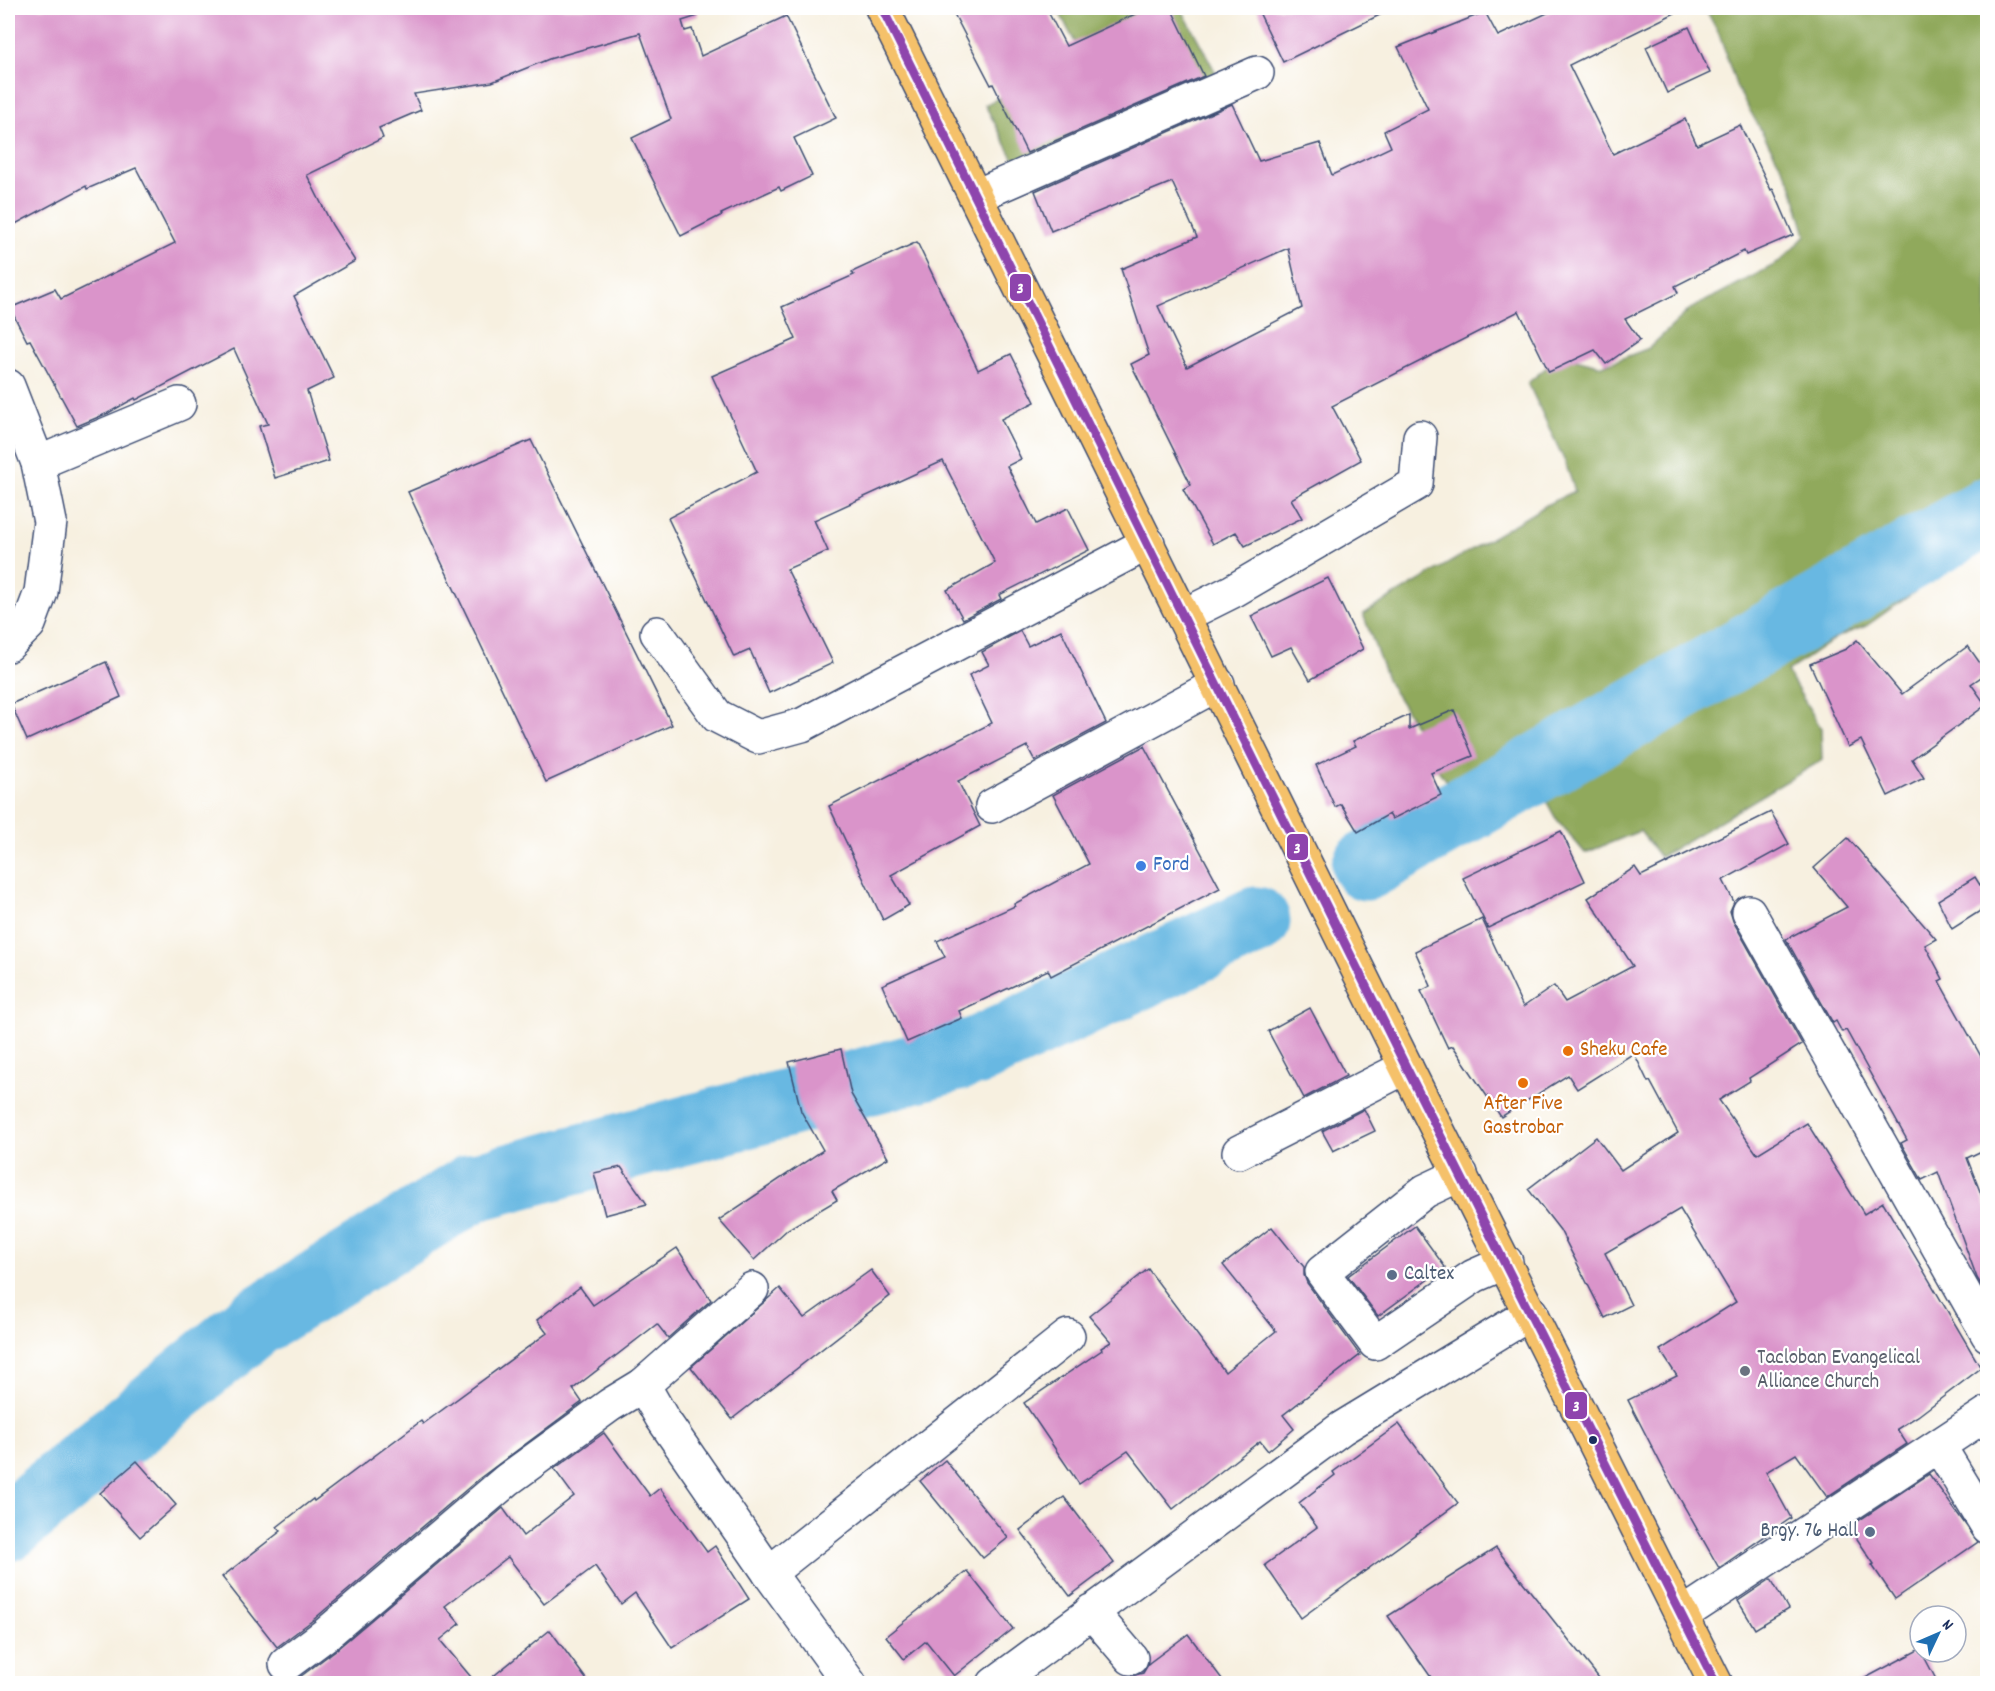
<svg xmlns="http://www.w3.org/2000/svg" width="1995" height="1691" viewBox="0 0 1995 1691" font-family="Dekko,sans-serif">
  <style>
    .forest { fill: #90a95b; stroke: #566c5c; stroke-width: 1.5 }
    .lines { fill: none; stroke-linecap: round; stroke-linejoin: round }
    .stream { stroke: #67b8e2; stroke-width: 12 }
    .river { stroke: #67b8e2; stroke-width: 69 }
    .building { fill: #da94ca; fill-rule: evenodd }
    .minor-casing { stroke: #3c4c72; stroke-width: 36 }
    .major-casing { stroke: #3c4c72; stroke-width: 36 }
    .minor { stroke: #fff; stroke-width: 33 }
    .major { stroke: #f5c16b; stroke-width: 33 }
    .bus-1-casing { stroke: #fff; stroke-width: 14 }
    .bus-1 { stroke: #8e44ad; stroke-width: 9 }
    .shop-dot { fill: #3f7fe0; stroke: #fff; stroke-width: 2 }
    .food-dot { fill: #e8710a; stroke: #fff; stroke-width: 2 }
    .service-dot { fill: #5c6f8a; stroke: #fff; stroke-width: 2 }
    .worship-dot { fill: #6b7280; stroke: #fff; stroke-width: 2 }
    .bus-dot { fill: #1b2f5e; stroke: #fff; stroke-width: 2 }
    .labels { text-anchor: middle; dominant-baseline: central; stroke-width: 4.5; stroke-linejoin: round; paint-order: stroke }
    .shop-label { font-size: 21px; fill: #366cbe; stroke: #fff; text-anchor: start }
    .food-label { font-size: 21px; fill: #c56008; stroke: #fff; text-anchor: start }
    .service-label { font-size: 21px; fill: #4e5e75; stroke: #fff; text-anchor: start }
    .worship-label { font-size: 21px; fill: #5b616d; stroke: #fff; text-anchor: start }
    .line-badge { stroke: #fff; stroke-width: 2 }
    .badge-label { font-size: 16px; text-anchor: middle; font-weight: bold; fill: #fff }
  </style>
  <rect width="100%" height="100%" fill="#fff"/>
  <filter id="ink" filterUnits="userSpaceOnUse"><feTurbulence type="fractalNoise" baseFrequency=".0167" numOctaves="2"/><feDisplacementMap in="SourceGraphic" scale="12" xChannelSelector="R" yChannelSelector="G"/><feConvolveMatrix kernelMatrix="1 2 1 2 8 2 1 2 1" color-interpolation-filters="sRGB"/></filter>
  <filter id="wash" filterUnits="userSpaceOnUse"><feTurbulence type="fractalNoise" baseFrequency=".008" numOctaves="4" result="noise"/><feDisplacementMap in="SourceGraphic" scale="24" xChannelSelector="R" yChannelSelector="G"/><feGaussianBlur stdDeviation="1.35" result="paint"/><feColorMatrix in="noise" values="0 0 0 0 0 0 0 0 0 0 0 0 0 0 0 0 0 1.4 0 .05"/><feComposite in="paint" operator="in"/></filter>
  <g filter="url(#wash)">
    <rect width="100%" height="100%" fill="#f7f0e0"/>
    <!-- forest -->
    <g class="forest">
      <path d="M1057,8h124l35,65 -198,94 -33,-62 96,-51z"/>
      <path d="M1705,8h282v533l-121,85 -29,11 -50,35 34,56 1,32 -162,97 -20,-26 -55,22 -30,-36 -38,-69 -69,35 -10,-13 -28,-54 -21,-32 -26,-70 187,-111 25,-12 -10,-29 -37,-79 33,-28 41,11 47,-18 41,-39 90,-47 26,-27 -15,-52 -54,-95 -18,-54z"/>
    </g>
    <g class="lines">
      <!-- stream -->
      <g class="stream">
        <path d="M1360,869l6,-3"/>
        <path d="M1256,921l3,-2"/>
      </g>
      <!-- river -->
      <g class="river">
        <path d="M1366,866l622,-355"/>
        <path d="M8,1527l247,-204 217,-135 503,-136 281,-131"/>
      </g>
    </g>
    <g id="blocks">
      <!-- building -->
      <g class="building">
        <path d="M8,8h689l1,8 -16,5 3,10 7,-2 9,27 85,-40 50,102 -42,20 18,38 -31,15 -2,-4 -58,27 1,1 -41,21 -49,-98 39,-19 -31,-86 -91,26 -57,23 -78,12 7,16 -42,18 4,10 -76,37 25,50 23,36 -61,35 40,82 -27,13 22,70 -54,17 -16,-52 9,-2 -34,-75 -98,51 -1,-2 -27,15 -31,13 -47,-86 -3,1 -17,-33 45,-19 6,10 114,-56 -39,-75 -49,21 -1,-3 -78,42z"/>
        <path d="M951,8h95l20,38 82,-38h23l33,68 -177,77 -34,-69 -2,1z"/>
        <path d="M1257,8h137l-111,54z"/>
        <path d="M1558,8h127l-116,57 44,89 72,-35 12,26 43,-20 31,65 2,-1 20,46 -47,20 -2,-4 -69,35 3,7 -53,26 15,21 -34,24 -11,-14 -46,22 -30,-61 -187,95 29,54 -70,39 11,19 -57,28 -9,-14 -23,12 -30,-55 8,-4 -60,-121 18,-9 -28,-86 76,-32 -25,-55 -121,49 -16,-40 197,-87 27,57 61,-18 12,32 59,-28 -7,-16 44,-22 -30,-62 87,-35 13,24zM1288,248l14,60 -115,59 -29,-61z"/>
        <path d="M1689,27l21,46 -43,20 -21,-46z"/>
        <path d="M917,242l61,128 33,-16 24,48 -34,17 20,40 -14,7 29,58 32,-16 21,42 -90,45 2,4 -38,20 -16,-29 48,-27 -52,-102 -129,59 14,31 -41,18 46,94 -64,30 -19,-43 -16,7 -66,-139 89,-46 -45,-96 84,-37 -14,-32 72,-32 -2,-3z"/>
        <path d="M531,440l141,285 -126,57 -138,-290z"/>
        <path d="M1328,578l35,71 -53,31 -19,-33 -20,9 -20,-40z"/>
        <path d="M1061,630l45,93 -71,38 -8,-15 -69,35 22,45 -89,49 18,30 -26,15 -54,-114 163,-83 -23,-48 20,-10 -7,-13 38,-21 8,15z"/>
        <path d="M1857,640l45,54 66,-48 19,27 -16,11 15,21 -74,54 12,19 -36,18 -27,-56 -13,7 -38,-83 36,-15z"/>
        <path d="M106,662l15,35 -94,43 -16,-36z"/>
        <path d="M1454,710l19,46 -42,17 10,22 -49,24 -3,-5 -31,18 -17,-28 -6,3 -19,-42 40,-19 -3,-5 56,-26v14z"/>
        <path d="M1144,746l76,142 -169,88 -3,-6 -89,41 3,7 -55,24 -25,-57 63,-28 -8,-16 78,-35 -1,-2 75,-40 -36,-69z"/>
        <path d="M1771,812l18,32 -66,36 11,22 -4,9 3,10 69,123 -53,34 1,3 -31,19 38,54 50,-31 57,91 19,-12 98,166 -63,48 -21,13 10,15 -80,53 -31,-43 -30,18 25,46 -72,50 -52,-92 -39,-76 49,-24 -17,-26 76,-48 -56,-93 -75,44 26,52 -26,13 -45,-88 -32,-41 68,-52 25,33 57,-37 -28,-52 -2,1 -14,-29 -57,36 -9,-14 -67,42 -48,-71 -5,2 -27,-57 10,-5 -16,-35 67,-32 41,88 31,-21 11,16 68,-36 -45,-68 47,-31 6,9z"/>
        <path d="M1561,831l24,50 -97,47 -25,-50z"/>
        <path d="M1848,838l88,101 -11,6 18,34 -4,2 49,88v79l-21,10 21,54v84l-11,-18 -39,-106 -16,8 -21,-37 6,-3 -61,-110 -4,2 -6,-11 -3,2 -47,-84 61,-32 -33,-39z"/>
        <path d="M1975,877l13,21v8l-36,23 -14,-29z"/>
        <path d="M1310,1008l36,68 -42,22 -36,-67z"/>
        <path d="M841,1049l10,45 37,64 -56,33 5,9 -49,29 -34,31 -35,-40 104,-70 -22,-39 -12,-49z"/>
        <path d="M1364,1109l11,22 -42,20 -11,-20z"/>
        <path d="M621,1167l26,37 -42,11 -11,-42z"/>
        <path d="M1415,1226l30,41 -67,49 -30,-40z"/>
        <path d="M1272,1227l32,40v8l3,8 53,72 -77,60 11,14 -26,22 -8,-10 -87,68 -45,-58 -49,33 -55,-81 78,-53 -1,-2 10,-6 -22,-26 59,-47 77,103 51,-41 -53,-66z"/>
        <path d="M677,1248l34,52 -43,38 -11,-14 -84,65 9,13 -102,76 -167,142 -36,27 -55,-70 59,-46 -4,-4 36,-28 1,2 107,-80 2,3 124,-91 -10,-13 43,-33 13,18z"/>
        <path d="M871,1270l19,26 -158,123 -41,-52 89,-79 24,30z"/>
        <path d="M1399,1424l59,79 -157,115 -36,-53 52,-38 -18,-24 36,-28 -2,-3z"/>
        <path d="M604,1433l46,63 10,-8 47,64 8,-6 34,53 -77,49 -37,-55 -14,11 -26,-38 -51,38 -36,-47 -63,49 15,18 -20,16 36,43h-171l-5,-6 37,-28 166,-141 20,28 51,-40 -20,-27z"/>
        <path d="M945,1460l63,78 -25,20 -63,-77z"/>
        <path d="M137,1461l39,44 -36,32 -40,-44z"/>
        <path d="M1929,1474l49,68 -83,57 -23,-34 2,-1 -25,-37z"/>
        <path d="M1064,1497l50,66 -44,33 -50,-66z"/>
        <path d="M1496,1548l107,135h-168l-47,-67z"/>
        <path d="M967,1571l46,58 -59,47 -28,-35 -22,18 -18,-23z"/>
        <path d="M1771,1579l17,30 -33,20 -17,-28z"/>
        <path d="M550,1630l39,53h-104z"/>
        <path d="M1188,1634l37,49h-104l10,-7 12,-3 6,-10z"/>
        <path d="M1920,1649l18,34h-82z"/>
      </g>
    </g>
  </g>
  <g filter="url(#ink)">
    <use href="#blocks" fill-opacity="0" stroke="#3c4c72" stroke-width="1.5"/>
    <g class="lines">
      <!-- minor casing -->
      <g class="minor-casing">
        <g id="minor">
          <path d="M976,196l281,-123"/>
          <path d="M8,386l30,77 12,59 -9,70 -12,32 -21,21"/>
          <path d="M38,463l141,-59"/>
          <path d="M1183,616l50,-25 183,-107 4,-47"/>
          <path d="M657,633l60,83 41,21 44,-12 346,-182"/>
          <path d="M992,806l226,-122"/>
          <path d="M1749,912l239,423"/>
          <path d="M1239,1152l167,-85"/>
          <path d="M1461,1174l-36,17 -103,81 53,71 99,-67 32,-14"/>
          <path d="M643,1385l109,-96"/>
          <path d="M1939,1446l49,81"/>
          <path d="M769,1573l299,-237"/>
          <path d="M1091,1611l40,47"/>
          <path d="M1682,1615l306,-202"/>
          <path d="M286,1664l39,-29 182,-155 103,-75 33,-20 19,33 107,155 81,111"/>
          <path d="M994,1684l348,-256 189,-115"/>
        </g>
      </g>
      <!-- major casing -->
      <g class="major-casing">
        <path id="major" d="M882,8l524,1059 310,617"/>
      </g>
      <!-- minor -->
      <use href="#minor" class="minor"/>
      <!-- major -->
      <use href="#major" class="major"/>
      <!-- bus-1 casing -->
      <g class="bus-1-casing">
        <path id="bus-1" d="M882,8l524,1059 310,617"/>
      </g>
      <!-- bus-1 -->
      <use href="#bus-1" class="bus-1"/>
    </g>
  </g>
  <!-- markers -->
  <circle class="shop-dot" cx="1141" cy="866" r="6"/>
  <g class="food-dot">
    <circle cx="1568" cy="1051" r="6"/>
    <circle cx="1523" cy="1083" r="6"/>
  </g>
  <g class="service-dot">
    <circle cx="1392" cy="1275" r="6"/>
    <circle cx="1870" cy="1532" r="6"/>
  </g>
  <circle class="worship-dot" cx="1745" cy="1371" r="6"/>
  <circle class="bus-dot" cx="1593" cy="1440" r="5"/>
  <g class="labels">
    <!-- shop labels -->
    <g class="shop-label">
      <text x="1153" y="866">Ford</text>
    </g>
    <!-- food labels -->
    <g class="food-label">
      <text x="1580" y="1051">Sheku Cafe</text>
      <text x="1523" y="1105" text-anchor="middle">After Five<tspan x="1523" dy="24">Gastrobar</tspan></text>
    </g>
    <!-- service labels -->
    <g class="service-label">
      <text x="1404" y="1275">Caltex</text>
      <text x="1858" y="1532" text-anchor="end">Brgy. 76 Hall</text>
    </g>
    <!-- worship labels -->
    <g class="worship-label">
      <text x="1757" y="1359">Tacloban Evangelical<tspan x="1757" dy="24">Alliance Church</tspan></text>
    </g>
  </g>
  <g class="line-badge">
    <rect x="1009" y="273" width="23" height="29" rx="6" fill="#8e44ad"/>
    <rect x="1286" y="833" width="23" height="28" rx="6" fill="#8e44ad"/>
    <rect x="1564" y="1391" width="24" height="29" rx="6" fill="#8e44ad"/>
  </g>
  <g class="badge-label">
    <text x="1020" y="293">3</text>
    <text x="1297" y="853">3</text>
    <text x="1576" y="1411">3</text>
  </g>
  <!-- margin -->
  <rect width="1995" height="1691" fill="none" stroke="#fff" stroke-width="30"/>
  <!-- north arrow -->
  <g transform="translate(1938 1634) rotate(46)"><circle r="28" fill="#ffffff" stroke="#a4acbf" stroke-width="1.5"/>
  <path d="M0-4.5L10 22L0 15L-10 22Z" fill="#1f6fb2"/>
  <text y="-9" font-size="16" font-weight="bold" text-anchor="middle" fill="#1b2f5e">N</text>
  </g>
</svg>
